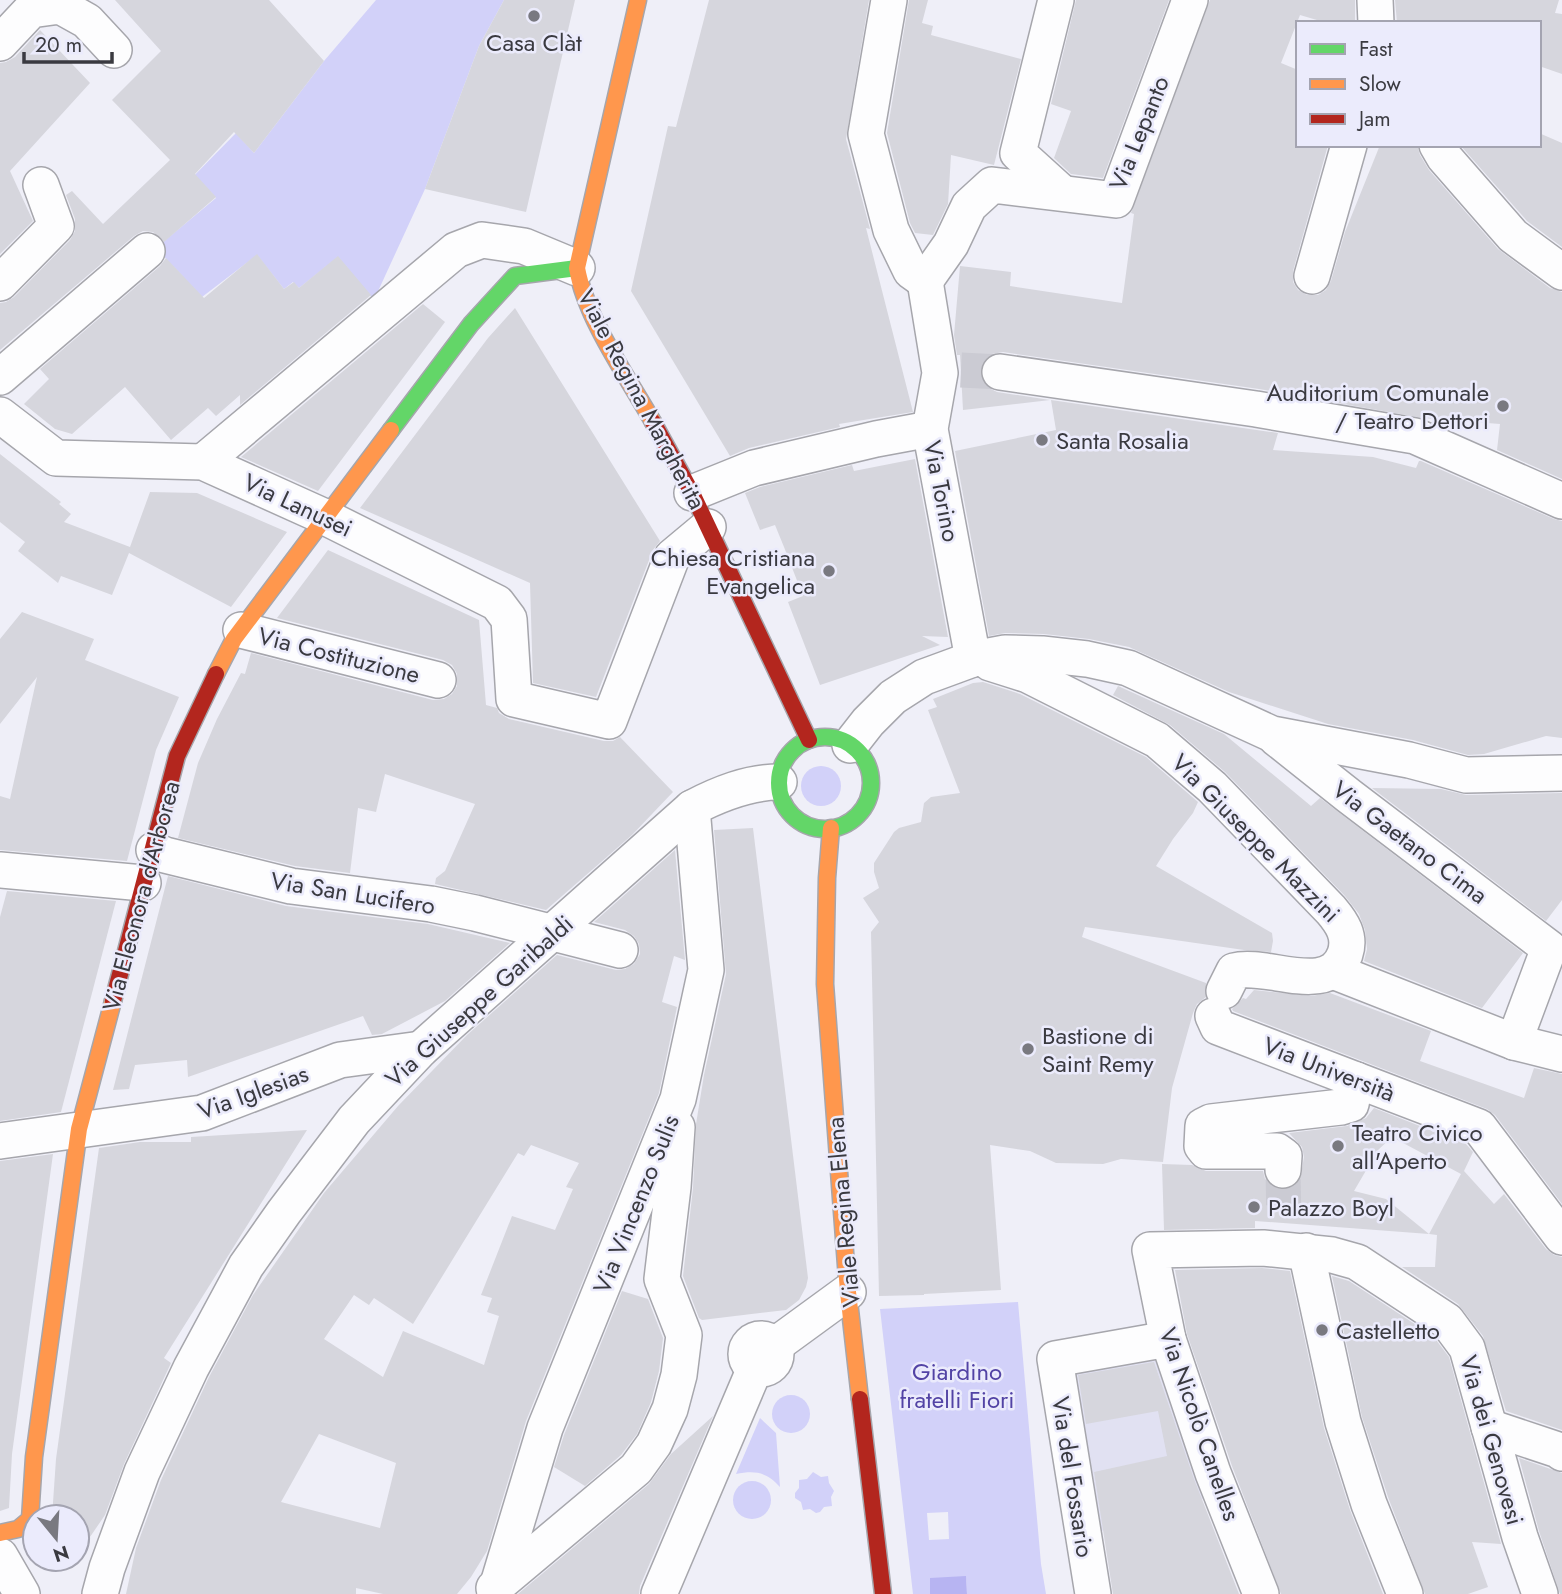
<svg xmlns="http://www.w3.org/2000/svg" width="1562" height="1594" viewBox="0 0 1562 1594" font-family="Jost,sans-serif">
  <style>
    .built { fill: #e1e1f2 }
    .green { fill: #d2d1f9; fill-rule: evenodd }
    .water { fill: #b7b4f2 }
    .building { fill: #d6d6dd; fill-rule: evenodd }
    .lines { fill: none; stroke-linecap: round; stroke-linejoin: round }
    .street-tunnel { stroke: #cbcbd3; stroke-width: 35; stroke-dasharray: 35 18; stroke-linecap: butt }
    .street-casing { stroke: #a6a6ac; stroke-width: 38 }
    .fast-casing { stroke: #a6a6ac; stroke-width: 19 }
    .slow-casing { stroke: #a6a6ac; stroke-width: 19 }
    .jam-casing { stroke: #a6a6ac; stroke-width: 19 }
    .street { stroke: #fdfdfe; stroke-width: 35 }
    .fast { stroke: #63d668; stroke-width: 16 }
    .slow { stroke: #ff974d; stroke-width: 16 }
    .jam { stroke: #b3261e; stroke-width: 16 }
    .poi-dot { fill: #797980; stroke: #ebebfc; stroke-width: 2.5 }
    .labels { text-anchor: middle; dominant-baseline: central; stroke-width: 5; stroke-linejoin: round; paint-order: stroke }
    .poi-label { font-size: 24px; fill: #3a3a40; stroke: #ebebfc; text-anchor: start }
    .street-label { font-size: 24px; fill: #3a3a40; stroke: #ebebfc }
    .park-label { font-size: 24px; fill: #5243a5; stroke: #ebebfc }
  </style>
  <rect width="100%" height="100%" fill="#efeff8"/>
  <!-- built -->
  <path class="built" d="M1168,1356l41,141 -113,36 -28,-159z"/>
  <!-- green -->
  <g class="green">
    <path d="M376,0h128l-25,46 -54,143 -51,111 -36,-43 -39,31 -6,-6 -9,7 -27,-34 -55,42 -46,-49 60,-50 -5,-6 -28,-5 53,-54 18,20 70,-92z"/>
    <circle cx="821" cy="786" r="20"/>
    <path d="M1018,1302l23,262 5,30h-79l-1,-17 -36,2v15h-17l-33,-285zM948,1512l1,27 -20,1 -2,-27z"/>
    <circle cx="791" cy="1414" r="19"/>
    <path d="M760,1418l16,15 4,54c-13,-15 -25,-17 -44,-13z"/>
    <path d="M813,1472l8,5 7,-1 1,7 5,8 -3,6 1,9 -8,1 -4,5 -4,1 -6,-4 -7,1 -2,-8 -6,-4v-5l4,-5v-8l8,-1z"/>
    <circle cx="752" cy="1500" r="19"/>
  </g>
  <!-- water -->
  <path class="water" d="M966,1576l1,18h-37v-16z"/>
  <!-- building -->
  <g class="building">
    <path d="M115,0h154l55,61 -70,92 -20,-21 -39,42 21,23 -52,45 -11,-10 -10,-1 -9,5 -134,114v-47l6,-1 8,-5 56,-57 5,-9v-12l-9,-24 6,-4 31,33 67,-64 -58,-60 49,-49z"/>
    <path d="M504,0h71l-49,212 -101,-23 54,-143z"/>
    <path d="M709,0h160l-23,139 24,90 -4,-1 47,184 -74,12 1,3 -91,21 -19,8 -99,-165 37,-165 8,1z"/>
    <path d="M909,0h19l-6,23 11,3 -2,9 90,24 -27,106 -43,-10 -3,49 -15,31 -18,-2 -5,-10 -23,-90z"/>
    <path d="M1076,0h93l-66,178 -32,-4 -17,-16 17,-47 -20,-7z"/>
    <path d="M1210,0h145v23h-28l-27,-8 -19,48 17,7v75h30l-35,126v11l5,8 9,5h11l8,-5 5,-9 14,-49 35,-87h37l3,10 9,15 69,79 52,39 12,4v187l-65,-29 3,-26 -77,-6 -164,-29 -256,-37 -11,2 -8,6 -4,8 1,11 6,8 10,5 53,8 -87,10 -3,-55h-3l-3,-20 6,-69 51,6 -1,14 112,17 12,-89 -3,-1z"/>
    <path d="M1395,0h164l-4,13 7,1v60l-23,-8v-43h-142z"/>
    <path d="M40,30l50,53 -80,88 23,50 -33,33v-191l6,-1 9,-5z"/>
    <path d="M1539,133l23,10v104l-35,-26 -67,-76h79z"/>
    <path d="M257,254l27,35 10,-7 5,6 39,-32 33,39 -131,110v-10l-24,21 -8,-8 -37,32 -46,-53 -53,47 -17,-5 -31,-25 25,-25 -9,-10 120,-103 6,-8 38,40z"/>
    <path d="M423,304l22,18 -127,169 -77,-34z"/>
    <path d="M515,308l145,233 -7,9 -57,147 -63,-14 -3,-100 -170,-75 128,-170z"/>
    <path d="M1051,400l227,33 -5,17 100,7 43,11 3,-7h2l133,58 8,2v217l-16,-2 -62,18 -16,1 -55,-15 -85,-16 -99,-32 -100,-45 -40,-8 -45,-5 -39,-1 -16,3 -34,-185 101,-21z"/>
    <path d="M0,454l61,48 -2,2 12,10 -7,8 66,25 20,-55 47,1 90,39 -56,75 -102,-54 -17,42 -51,-19 -3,7 -40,-32 7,-9 -25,-20z"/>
    <path d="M915,459l33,178 -26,-1 18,9 -120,40 -32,-83 15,-6 -19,-49 -9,-22 -15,5 -15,-37 15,-6 92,-22 2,6z"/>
    <path d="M328,550l151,70 7,85 11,3 2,5 10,6 95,22h9l7,-4 53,55 -41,43 -86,75 -111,-26 1,-6 9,-7 30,-67 -90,-30 -9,38 -18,-4 -8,65 -55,-7 -117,-28 20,-75 19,-44 24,-46 4,1 6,-21 182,47 11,-1 8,-5 5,-8v-12l-5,-9 -9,-5 -166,-42z"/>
    <path d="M22,612l72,27 -9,21 94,37 -23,53 -29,111 -127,-11v-54l10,3 27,-122 -37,47v-85z"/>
    <path d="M983,682l37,12 126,63 52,45 -5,11 -20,26 -17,27 116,67 1,8 -2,11 -27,-2 -159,-23 -3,10 124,46v14l-9,7 -4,9 -21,75 -9,74 -42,-3 -18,5 -47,-1 -26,-12 -40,-6 11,145 -77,4v1l-45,1 -8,-364 8,-10 -16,-24 16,-10 -5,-16v-9l20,-31 5,-4 22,-6 3,-19 7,-6 29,-4 -32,-83 9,-3 -4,-8 40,-16z"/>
    <path d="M1118,686l106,48 87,72 9,-8 203,155 -41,55 -118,-47 3,-12 -2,-19 -6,-16 -14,-18 -120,-124 -55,-47 -57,-30z"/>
    <path d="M1372,788l69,1 25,6 96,-2v107l-16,21z"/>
    <path d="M753,828l55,450 -2,9 -7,13 -13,10 -84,10 -3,-2 -16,-42 10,-88 3,-64 8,-49 22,-101 -12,-144z"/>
    <path d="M675,850l10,110 -11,-4 -12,46 15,5 -18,86 -133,328 -39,130 -16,26 -14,17h-74l-27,-6v6h-230l10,-46 25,-68 48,-103 44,-82 71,-102 74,-87 69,-71 90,-80 59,15 9,-1 9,-5 6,-10 -1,-10 -5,-8 -9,-6 -31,-8zM531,1145l48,18 -13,24 7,2 -18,41 -43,-14 -31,79 11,3 -5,14 12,4 -15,49 -81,-34 -20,46 -59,-38 30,-44 15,10 5,-7 39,26 105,-171 6,3zM319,1434l77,29 -16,65 -99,-26z"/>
    <path d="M168,876l118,30 142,18 82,19 -65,58 -63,33 -10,1 -9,-19 -175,61 -1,-17 -52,5 -6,24 -16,1z"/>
    <path d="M7,891l109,10 -55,211 -61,9v-204z"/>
    <path d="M1254,990l57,6 19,-3 101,38 -11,30 104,37 10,-30 28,6v130l-67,-89 -8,-6 -254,-98 -1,-2 11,-11 3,1z"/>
    <path d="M1374,1108l92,36 7,8 -9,19 30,33 10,-10 42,55 8,6 8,2v173l-56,-19 -23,-75 -25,-32 -56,-37h33l2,-32 -8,-1 32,-60 -69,-37 -14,13 -24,41 32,8 43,35 -174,-13v7l-91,2 -2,-66 30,1 14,6h57l2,8 7,8 10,3 9,-2 9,-7 4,-24 -2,-10 -13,-14 58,-7 19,-8z"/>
    <path d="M307,1130l-143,228 7,5 -47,101 -19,51 -28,41v-17l5,-22h-30l4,-58 43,-311 41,-6h51v-5z"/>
    <path d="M53,1154l-41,300 -3,54 -9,3v-350z"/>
    <path d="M1262,1268l28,3 34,157 26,82 33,84h-102l-49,-128 -45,-132 -12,-64z"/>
    <path d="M1332,1276l17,5 84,55 16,21 52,187 -29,-2 16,45 -20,7h-43l-37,-97 -26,-80z"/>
    <path d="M622,1291l26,8 15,39 -4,33 -8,31 -14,32 -16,21 -36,31 -31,-19 10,-32z"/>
    <path d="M1154,1362l40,117 45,115h-126l-19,-122 73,-16 -9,-45 -72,13 -8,-49z"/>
    <path d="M713,1416l-73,170 -1,8h-121l131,-110 22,-30z"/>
    <path d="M1519,1458l43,15v121h-2l-21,-63z"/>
  </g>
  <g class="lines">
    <!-- street-tunnel -->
    <g class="street-tunnel">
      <path d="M961,370l39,2"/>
      <path d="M1283,1170l1,53"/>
    </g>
    <!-- street casing -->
    <g class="street-casing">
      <g id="street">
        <path d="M889,0l-23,134 25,96 20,41 14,10"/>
        <path d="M1056,0l-38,153 43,39"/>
        <path d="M1375,0l1,23"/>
        <path d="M0,43l31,-33 29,-4 27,15 27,29"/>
        <path d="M1437,145l7,12 69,79 49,36"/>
        <path d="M1312,276l37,-131"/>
        <path d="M925,281l26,-37 18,-38 23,-21 124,15 74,-200"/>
        <path d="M925,281l15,92 -10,56 43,230"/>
        <path d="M0,283l56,-57 -15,-41"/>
        <path d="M1000,372l256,37 159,27 147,65"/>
        <path d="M0,377l147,-126"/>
        <path d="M0,415l56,43 147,4 122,55 172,86 12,16 5,80 95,22 63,-164 36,-30"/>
        <path d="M203,462l253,-212 26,-10 42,6 53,22"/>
        <path d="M692,493l62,-25 122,-29 54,-10"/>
        <path d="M241,630l197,50"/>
        <path d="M990,663l38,12 129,65 55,47 119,123c11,13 20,26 14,44 -16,44 -78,8 -111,17l-10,20"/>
        <path d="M1276,738l73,58 200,152 -35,94"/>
        <path d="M850,745l18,-23 25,-25 31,-20 49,-18 32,-6 37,1 45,5 41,9 144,66 137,26 57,15 96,-2"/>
        <path d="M154,850l11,5 126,31 140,18 44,9 145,37"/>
        <path d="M0,870l143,13"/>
        <path d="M1333,971l181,71 48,12"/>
        <path d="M1213,1016l5,11 261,100 83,110"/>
        <path d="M0,1141l202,-28 138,-53 81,-11"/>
        <path d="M1283,1170l1,-14 -7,-5h-71l-4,-5 1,-20 8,-4 130,-15 10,-3 5,-24"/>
        <path d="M1306,1251l37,171 26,82 36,90"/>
        <circle cx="761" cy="1354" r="15"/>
        <path d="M774,1346l74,-54"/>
        <path d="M1489,1427l69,23 4,3"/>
        <path d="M0,1556l22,38"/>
        <path d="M494,1588l142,-119 18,-25 16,-35 9,-34 5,-40 -22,-56 11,-92 4,-60"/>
        <path d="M100,1594l7,-26 35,-96 49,-104 55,-102 38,-54 70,-92 67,-71 271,-241c27,-14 56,-26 87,-26"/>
        <path d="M495,1594l50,-166 133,-329 28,-129 -14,-162"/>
        <path d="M659,1594l96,-226"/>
        <path d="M1093,1594l-38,-235 113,-20"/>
        <path d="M1261,1594l-48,-121 -45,-134 -18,-89 113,-2 69,7 25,7 90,59 20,27 53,189 20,57"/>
      </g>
    </g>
    <!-- fast casing -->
    <g class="fast-casing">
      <g id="fast">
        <path d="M391,430l80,-106 44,-48 62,-8"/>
        <circle cx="825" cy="783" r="46"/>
      </g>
    </g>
    <!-- slow casing -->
    <g class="slow-casing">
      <g id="slow">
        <path d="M638,0l-61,268c9,51 50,108 76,154"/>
        <path d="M216,674l18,-35 157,-209"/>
        <path d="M831,828l-4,50 -2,106 23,308 12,107"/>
        <path d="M0,1533l18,-4 12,-10 4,-62 45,-328 34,-128"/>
      </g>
    </g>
    <!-- jam casing -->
    <g class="jam-casing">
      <g id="jam">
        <path d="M653,422l39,71 117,247"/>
        <path d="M113,1001l64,-245 39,-82"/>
        <path d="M860,1399l23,195"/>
      </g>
    </g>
    <!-- street -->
    <use href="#street" class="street"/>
    <!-- fast -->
    <use href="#fast" class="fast"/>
    <!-- slow -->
    <use href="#slow" class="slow"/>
    <!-- jam -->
    <use href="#jam" class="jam"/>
  </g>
  <!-- markers -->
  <g class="poi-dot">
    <circle cx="534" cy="16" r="7"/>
    <circle cx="1503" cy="406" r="7"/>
    <circle cx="1042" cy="440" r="7"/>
    <circle cx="829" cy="571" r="7"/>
    <circle cx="1028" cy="1049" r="7"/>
    <circle cx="1338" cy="1146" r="7"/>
    <circle cx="1254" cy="1207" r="7"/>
    <circle cx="1322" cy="1330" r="7"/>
  </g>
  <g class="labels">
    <!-- poi labels -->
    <g class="poi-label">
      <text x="534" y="42" text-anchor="middle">Casa Clàt</text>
      <text x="1489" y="392" text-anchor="end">Auditorium Comunale<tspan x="1489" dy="28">/ Teatro Dettori</tspan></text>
      <text x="1056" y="440">Santa Rosalia</text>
      <text x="815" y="557" text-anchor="end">Chiesa Cristiana<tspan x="815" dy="28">Evangelica</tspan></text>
      <text x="1042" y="1035">Bastione di<tspan x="1042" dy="28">Saint Remy</tspan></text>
      <text x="1352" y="1132">Teatro Civico<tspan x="1352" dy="28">all'Aperto</tspan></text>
      <text x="1268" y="1207">Palazzo Boyl</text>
      <text x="1336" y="1330">Castelletto</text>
    </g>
    <!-- street labels -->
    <g class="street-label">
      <text transform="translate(1139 133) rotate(-68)">Via Lepanto</text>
      <text transform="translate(642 399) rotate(62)">Viale Regina Margherita</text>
      <text transform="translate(942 491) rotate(79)">Via Torino</text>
      <text transform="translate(298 505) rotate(25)">Via Lanusei</text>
      <text transform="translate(339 655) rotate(14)">Via Costituzione</text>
      <text transform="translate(1256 838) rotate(45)">Via Giuseppe Mazzini</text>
      <text transform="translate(1410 842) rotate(37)">Via Gaetano Cima</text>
      <text transform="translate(353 893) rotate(9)">Via San Lucifero</text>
      <text transform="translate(141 896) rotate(-75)">Via Eleonora d'Arborea</text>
      <text transform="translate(479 1001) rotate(-42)">Via Giuseppe Garibaldi</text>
      <text transform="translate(1329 1069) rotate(21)">Via Università</text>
      <text transform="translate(253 1092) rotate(-20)">Via Iglesias</text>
      <text transform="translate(636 1204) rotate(-68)">Via Vincenzo Sulis</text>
      <text transform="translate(843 1212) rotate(-95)">Viale Regina Elena</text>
      <text transform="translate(1200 1424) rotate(71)">Via Nicolò Canelles</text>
      <text transform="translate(1492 1440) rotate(74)">Via dei Genovesi</text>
      <text transform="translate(1073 1477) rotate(81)">Via del Fossario</text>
    </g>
    <!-- park labels -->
    <g class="park-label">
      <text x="957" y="1371">Giardino<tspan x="957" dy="28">fratelli Fiori</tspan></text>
    </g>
  </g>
  <!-- legend -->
  <rect x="1296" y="21" width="245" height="126" fill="#ebebfc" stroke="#a4a4b1" stroke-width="2"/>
  <rect x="1310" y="44" width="35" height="10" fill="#63d668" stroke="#a4a4b1" stroke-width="2"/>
  <text x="1359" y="56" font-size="21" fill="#3a3a40">Fast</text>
  <rect x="1310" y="79" width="35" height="10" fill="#ff974d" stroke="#a4a4b1" stroke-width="2"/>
  <text x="1359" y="91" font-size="21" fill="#3a3a40">Slow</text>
  <rect x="1310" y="114" width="35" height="10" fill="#b3261e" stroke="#a4a4b1" stroke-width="2"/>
  <text x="1359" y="126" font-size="21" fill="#3a3a40">Jam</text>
  <!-- north arrow -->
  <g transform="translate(56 1538) rotate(162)"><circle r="33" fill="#ebebfc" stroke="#a4a4b1" stroke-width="2"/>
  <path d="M0-5L12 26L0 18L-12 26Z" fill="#797980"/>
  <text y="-10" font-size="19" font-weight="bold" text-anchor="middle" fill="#3a3a40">N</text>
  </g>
  <!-- scale -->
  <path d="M24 52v10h88v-10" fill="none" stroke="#3a3a40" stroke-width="3.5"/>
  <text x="35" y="52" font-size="21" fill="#3a3a40" stroke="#ebebfc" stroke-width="5" paint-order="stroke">20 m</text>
</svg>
